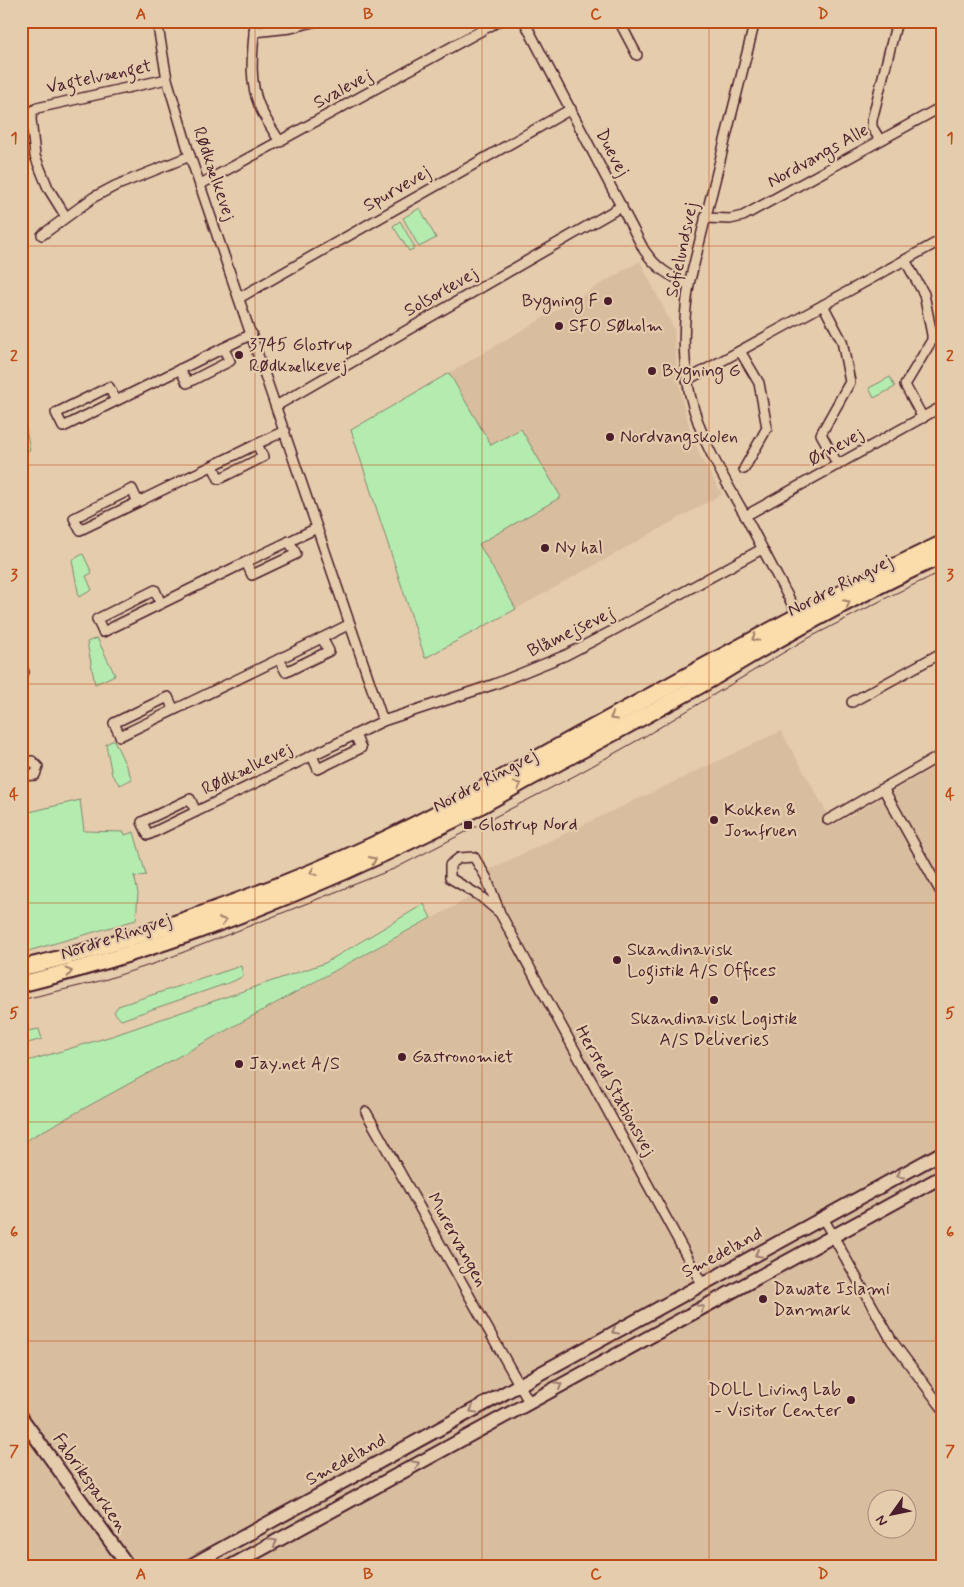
<svg xmlns="http://www.w3.org/2000/svg" width="964" height="1587" viewBox="0 0 964 1587" font-family="Mynerve,sans-serif">
  <style>
    .built { fill: #d9bd9f; fill-rule: evenodd }
    .green { fill: #b4ecb0; stroke: #7f866e }
    .lines { fill: none; stroke-linecap: round; stroke-linejoin: round }
    .street-casing { stroke: #4a1f2b; stroke-width: 12 }
    .secondary-casing { stroke: #4a1f2b; stroke-width: 16 }
    .primary-casing { stroke: #4a1f2b; stroke-width: 19 }
    .street { stroke: #e5ccad; stroke-width: 9 }
    .secondary { stroke: #e5ccad; stroke-width: 12 }
    .primary { stroke: #faddab; stroke-width: 15 }
    .tram { stroke: #4a1f2b; stroke-width: 1 }
    .oneway { stroke: #a27e6b }
    .oneway2 { stroke: #98766c }
    .grid { fill: none; stroke: #c04a14; stroke-width: 1; stroke-opacity: 0.55 }
    .poi-dot { fill: #4a1f2b; stroke: #e5ccad; stroke-width: 2 }
    .labels { text-anchor: middle; dominant-baseline: central; stroke-width: 4.5; stroke-linejoin: round; paint-order: stroke }
    .street-label { font-size: 18px; fill: #4a1f2b; stroke: #e5ccad }
    .poi-label { font-size: 18px; fill: #4a1f2b; stroke: #e5ccad; text-anchor: start }
    .neatline { fill: none; stroke: #c04a14; stroke-width: 2 }
    .grid-label { font-size: 16px; text-anchor: middle; font-weight: bold; fill: #c04a14 }
  </style>
  <rect width="100%" height="100%" fill="#e5ccad"/>
  <filter id="ink" filterUnits="userSpaceOnUse"><feTurbulence type="fractalNoise" baseFrequency=".02" numOctaves="2"/><feDisplacementMap in="SourceGraphic" scale="10" xChannelSelector="R" yChannelSelector="G"/><feConvolveMatrix kernelMatrix="1 2 1 2 8 2 1 2 1" color-interpolation-filters="sRGB"/></filter>
  <g filter="url(#ink)">
    <!-- built -->
    <g class="built">
      <path d="M640,261l34,68 3,40 5,31 8,29 11,29 21,36 -206,115 -38,-65 83,-47 -70,-52 -42,-72z"/>
      <path d="M781,731l53,94 109,-63v804h-922v-423l472,-258 -7,-14zM876,1500h30v30h-30z"/>
    </g>
    <!-- green -->
    <g class="green">
      <path d="M420,208l16,30 -17,9 -16,-29z"/>
      <path d="M400,221l15,27 -6,3 -16,-25z"/>
      <path d="M449,373l42,72 30,-16 40,68 -82,47 37,65 -91,49 -74,-228z"/>
      <path d="M890,377l5,10 -21,11 -5,-10z"/>
      <path d="M23,413l7,37 -9,2v-38z"/>
      <path d="M83,554l9,19 -6,3 6,14 -13,7 -7,-37z"/>
      <path d="M97,638l18,37 -20,9 -8,-42z"/>
      <path d="M114,740l18,39 -12,6 -8,-10 -6,-31z"/>
      <path d="M80,800l4,31 40,1 1,3 9,-3 12,43 -11,2 -1,-2 4,18 -2,27 -115,33v-139z"/>
      <path d="M424,904l7,14 -410,225v-80l91,-27 213,-73z"/>
      <path d="M241,966l2,10 -9,5 -113,39 -7,-8 4,-6z"/>
      <path d="M39,1029l3,10 -21,6v-13z"/>
    </g>
    <g class="lines">
      <!-- street casing -->
      <g class="street-casing">
        <g id="street">
          <path d="M157,21l10,58 23,77 193,565"/>
          <path d="M255,21c-2,29 -7,57 4,84 5,13 14,25 21,37"/>
          <path d="M524,21l120,229c12,18 25,26 45,34"/>
          <path d="M619,21l18,34"/>
          <path d="M755,21l-66,263c-5,32 -7,62 -2,94 7,52 34,95 59,139 17,33 34,65 52,98"/>
          <path d="M254,32l37,-4 25,-7"/>
          <path d="M880,140l-8,-13v-7l25,-99"/>
          <path d="M201,184l298,-163"/>
          <path d="M66,217l-18,-29 -13,-32 -4,-37 1,-7 5,-4 130,-29"/>
          <path d="M705,218l25,1 13,-3 200,-110"/>
          <path d="M42,235l52,-38 21,-11 75,-30"/>
          <path d="M905,260l19,34 8,41v5l-27,45 18,33"/>
          <path d="M239,298l332,-189"/>
          <path d="M823,305l19,36 8,41 -29,52 17,31"/>
          <path d="M740,351l19,32 8,45 -23,41"/>
          <path d="M180,369l7,14 43,-22 -7,-13"/>
          <path d="M687,380l256,-141"/>
          <path d="M116,401l-7,-14 -53,26 7,14 189,-93"/>
          <path d="M276,406l346,-200"/>
          <path d="M213,466l6,13 44,-22 -6,-13"/>
          <path d="M138,502l-6,-13 -58,29 6,12 58,-28 6,-3 113,-55c9,-4 18,-9 28,-13"/>
          <path d="M745,516l198,-110"/>
          <path d="M246,562l6,13 44,-21 -7,-13"/>
          <path d="M161,604l-6,-14 -58,29 6,13 137,-67 6,-3 71,-34"/>
          <path d="M279,659l7,13 43,-21 -7,-13"/>
          <path d="M21,665l3,7 -3,4"/>
          <path d="M852,702l91,-50"/>
          <path d="M174,710l-6,-13 -54,26 6,13c77,-37 154,-74 230,-112"/>
          <path d="M312,756l6,13 43,-21 -6,-13"/>
          <path d="M21,763l11,-2 6,6 -3,8 -14,1"/>
          <path d="M883,788l60,108"/>
          <path d="M196,812l-6,-13 -48,23 6,13 235,-114 112,-37 71,-29 46,-24 150,-82"/>
          <path d="M828,820l115,-66"/>
          <path d="M500,913l-20,-17 -30,-18v-13l9,-7 15,-1 12,20 14,36 202,371"/>
          <path d="M366,1112l163,290"/>
          <path d="M823,1218l69,123 51,68"/>
        </g>
      </g>
      <!-- secondary casing -->
      <g class="secondary-casing">
        <g id="secondary">
          <path d="M21,1417l107,149"/>
          <path d="M190,1566l753,-414"/>
          <path d="M231,1566l712,-390"/>
        </g>
      </g>
      <!-- primary casing -->
      <g class="primary-casing">
        <g id="primary">
          <path d="M21,968c57,-13 112,-30 167,-49 63,-22 125,-46 185,-74 68,-32 133,-69 199,-106 123,-67 244,-136 371,-196"/>
          <path d="M21,984c148,-36 290,-93 426,-161 28,-13 54,-29 81,-44 57,-31 114,-61 171,-93 19,-11 38,-23 57,-34 61,-35 123,-68 187,-97"/>
        </g>
      </g>
      <!-- street -->
      <use href="#street" class="street"/>
      <!-- secondary -->
      <use href="#secondary" class="secondary"/>
      <!-- primary -->
      <use href="#primary" class="primary"/>
      <!-- tram -->
      <g class="tram">
        <path d="M21,993l101,-28 79,-26"/>
        <path d="M21,1000l83,-20 52,-17 240,-95 180,-93 71,-40 154,-93 91,-47 51,-24"/>
      </g>
    </g>
    <!-- one-way arrows -->
    <defs><path id="oneway-chevron" d="M-2-3.5L2.5 0L-2 3.5" fill="none" stroke-width="1.6" stroke-linecap="round" stroke-linejoin="round" transform="scale(1.25)"/></defs>
    <g class="oneway">
      <use href="#oneway-chevron" transform="translate(847 603) rotate(-28)"/>
      <use href="#oneway-chevron" transform="translate(755 638) rotate(151)"/>
      <use href="#oneway-chevron" transform="translate(613 717) rotate(151)"/>
      <use href="#oneway-chevron" transform="translate(518 785) rotate(-29)"/>
      <use href="#oneway-chevron" transform="translate(373 860) rotate(-25)"/>
      <use href="#oneway-chevron" transform="translate(313 872) rotate(157)"/>
      <use href="#oneway-chevron" transform="translate(223 921) rotate(-20)"/>
      <use href="#oneway-chevron" transform="translate(69 972) rotate(-14)"/>
    </g>
    <g class="oneway2">
      <use href="#oneway-chevron" transform="translate(900 1175) rotate(151)"/>
      <use href="#oneway-chevron" transform="translate(758 1254) rotate(151)"/>
      <use href="#oneway-chevron" transform="translate(701 1308) rotate(-29)"/>
      <use href="#oneway-chevron" transform="translate(615 1331) rotate(151)"/>
      <use href="#oneway-chevron" transform="translate(559 1385) rotate(-29)"/>
      <use href="#oneway-chevron" transform="translate(473 1410) rotate(151)"/>
      <use href="#oneway-chevron" transform="translate(416 1464) rotate(-29)"/>
      <use href="#oneway-chevron" transform="translate(274 1542) rotate(-29)"/>
    </g>
  </g>
  <!-- grid -->
  <path class="grid" d="M255,21v1545M482,21v1545M709,21v1545M21,246h922M21,465h922M21,684h922M21,903h922M21,1122h922M21,1341h922"/>
  <!-- markers -->
  <g class="poi-dot">
    <circle cx="608" cy="301" r="5"/>
    <circle cx="559" cy="326" r="5"/>
    <circle cx="239" cy="355" r="5"/>
    <circle cx="652" cy="371" r="5"/>
    <circle cx="610" cy="437" r="5"/>
    <circle cx="545" cy="548" r="5"/>
    <circle cx="714" cy="820" r="5"/>
    <rect x="463" y="820" width="10" height="10" rx="2.5"/>
    <circle cx="617" cy="960" r="5"/>
    <circle cx="714" cy="1000" r="5"/>
    <circle cx="402" cy="1057" r="5"/>
    <circle cx="239" cy="1064" r="5"/>
    <circle cx="763" cy="1299" r="5"/>
    <circle cx="851" cy="1400" r="5"/>
  </g>
  <g class="labels">
    <!-- street labels -->
    <g class="street-label">
      <text transform="translate(99 77) rotate(-12)">Vagtelvænget</text>
      <text transform="translate(343 89) rotate(-29)">Svalevej</text>
      <text transform="translate(612 153) rotate(62)">Duevej</text>
      <text transform="translate(818 156) rotate(-29)">Nordvangs Alle</text>
      <text transform="translate(214 174) rotate(71)">Rødkælkevej</text>
      <text transform="translate(397 189) rotate(-30)">Spurvevej</text>
      <text transform="translate(682 250) rotate(-78)">Sofielundsvej</text>
      <text transform="translate(441 292) rotate(-30)">Solsortevej</text>
      <text transform="translate(836 447) rotate(-29)">Ørnevej</text>
      <text transform="translate(840 586) rotate(-27)">Nordre Ringvej</text>
      <text transform="translate(571 632) rotate(-26)">Blåmejsevej</text>
      <text transform="translate(247 769) rotate(-26)">Rødkælkevej</text>
      <text transform="translate(485 781) rotate(-28)">Nordre Ringvej</text>
      <text transform="translate(116 937) rotate(-18)">Nordre Ringvej</text>
      <text transform="translate(615 1091) rotate(61)">Hersted Stationsvej</text>
      <text transform="translate(457 1240) rotate(61)">Murervangen</text>
      <text transform="translate(722 1253) rotate(-28)">Smedeland</text>
      <text transform="translate(346 1460) rotate(-29)">Smedeland</text>
      <text transform="translate(90 1483) rotate(55)">Fabriksparken</text>
    </g>
    <!-- poi labels -->
    <g class="poi-label">
      <text x="598" y="301" text-anchor="end">Bygning F</text>
      <text x="569" y="326">SFO Søholm</text>
      <text x="249" y="345">3745 Glostrup<tspan x="249" dy="21">Rødkælkevej</tspan></text>
      <text x="662" y="371">Bygning G</text>
      <text x="620" y="437">Nordvangskolen</text>
      <text x="555" y="548">Ny hal</text>
      <text x="724" y="810">Kokken &amp;<tspan x="724" dy="21">Jomfruen</tspan></text>
      <text x="478" y="825">Glostrup Nord</text>
      <text x="627" y="950">Skandinavisk<tspan x="627" dy="21">Logistik A/S Offices</tspan></text>
      <text x="714" y="1019" text-anchor="middle">Skandinavisk Logistik<tspan x="714" dy="21">A/S Deliveries</tspan></text>
      <text x="412" y="1057">Gastronomiet</text>
      <text x="249" y="1064">Jay.net A/S</text>
      <text x="773" y="1289">Dawate Islami<tspan x="773" dy="21">Danmark</tspan></text>
      <text x="841" y="1390" text-anchor="end">DOLL Living Lab<tspan x="841" dy="21">- Visitor Center</tspan></text>
    </g>
  </g>
  <!-- margin -->
  <rect width="964" height="1587" fill="none" stroke="#e5ccad" stroke-width="55"/>
  <!-- north arrow -->
  <g transform="translate(892 1514) rotate(237)"><circle r="24" fill="#e5ccad" stroke="#a78779"/>
  <path d="M0-4L9 19L0 12L-9 19Z" fill="#4a1f2b"/>
  <text y="-8" font-size="14" font-weight="bold" text-anchor="middle" fill="#4a1f2b">N</text>
  </g>
  <rect x="28" y="28" width="908" height="1532" class="neatline"/>
  <g class="grid-label">
    <text x="141" y="19">A</text>
    <text x="368" y="19">B</text>
    <text x="596" y="19">C</text>
    <text x="823" y="19">D</text>
    <text x="14" y="143">1</text>
    <text x="950" y="143">1</text>
    <text x="14" y="361">2</text>
    <text x="950" y="361">2</text>
    <text x="14" y="580">3</text>
    <text x="950" y="580">3</text>
    <text x="14" y="799">4</text>
    <text x="950" y="799">4</text>
    <text x="14" y="1018">5</text>
    <text x="950" y="1018">5</text>
    <text x="14" y="1237">6</text>
    <text x="950" y="1237">6</text>
    <text x="14" y="1456">7</text>
    <text x="950" y="1456">7</text>
    <text x="141" y="1579">A</text>
    <text x="368" y="1579">B</text>
    <text x="596" y="1579">C</text>
    <text x="823" y="1579">D</text>
  </g>
</svg>
